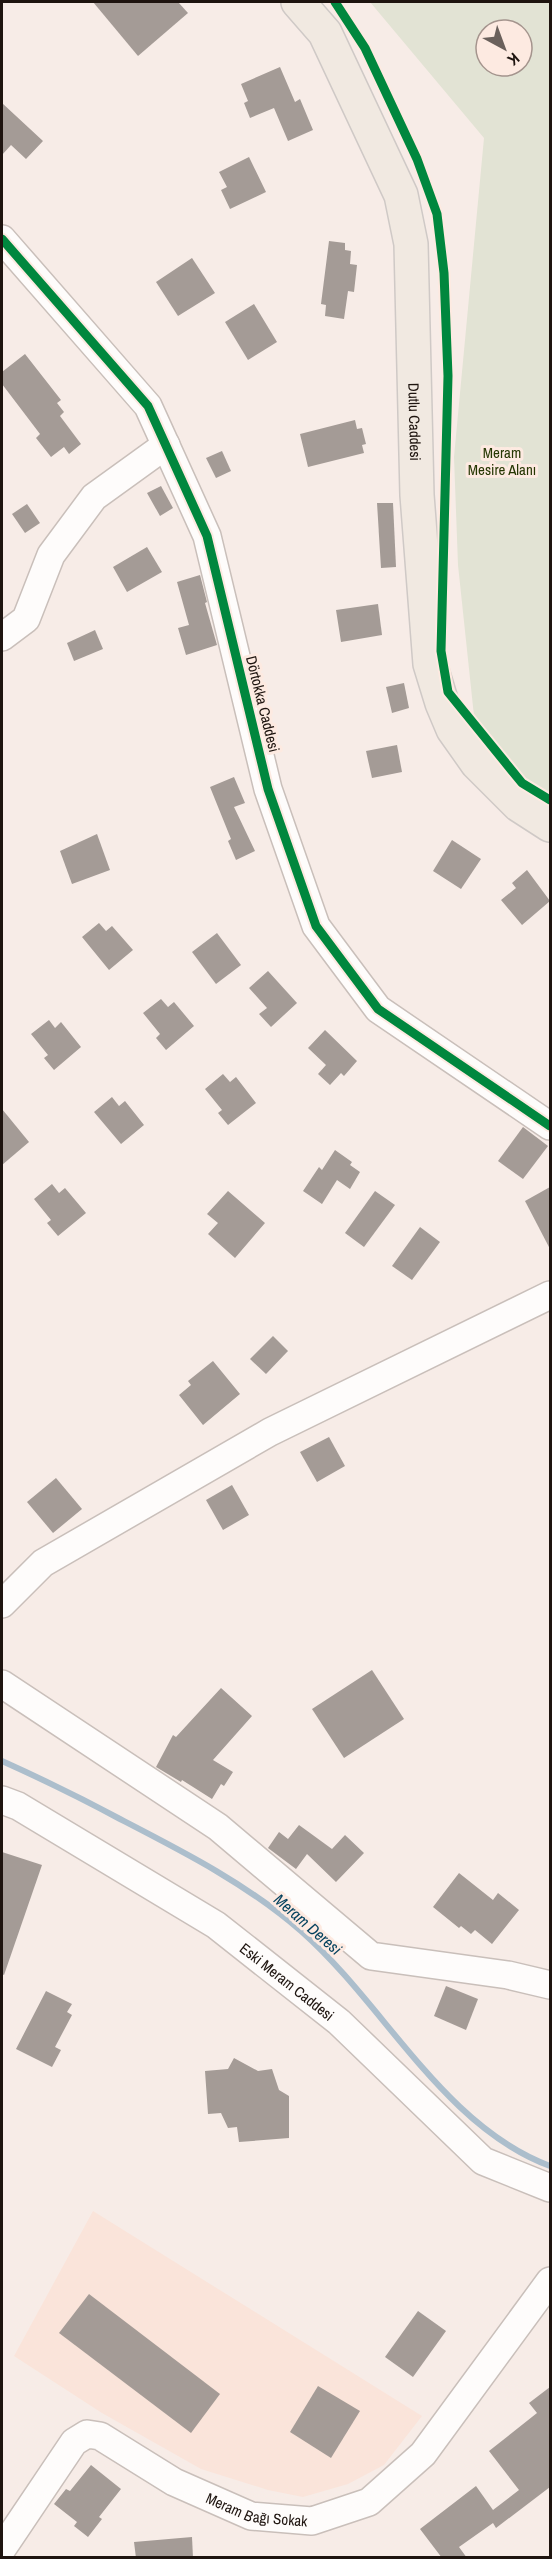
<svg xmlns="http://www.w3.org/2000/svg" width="552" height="2559" viewBox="0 0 552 2559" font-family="'Archivo Narrow',sans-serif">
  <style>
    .built { fill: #fae4da }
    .green { fill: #e2e3d4; fill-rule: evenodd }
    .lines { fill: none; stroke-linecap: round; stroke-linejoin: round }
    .stream { stroke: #acbecc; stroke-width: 6 }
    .building { fill: #a49b96 }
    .minor-casing { stroke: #c9bfba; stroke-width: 30 }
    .major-casing { stroke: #cfc9c6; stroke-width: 36 }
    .minor { stroke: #fefcfb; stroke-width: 27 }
    .major { stroke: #f1e9e1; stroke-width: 33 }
    .cycleway-casing { stroke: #fdeae1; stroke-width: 13 }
    .cycleway { stroke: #00873e; stroke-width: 9 }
    .labels { text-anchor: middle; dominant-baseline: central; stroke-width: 6; stroke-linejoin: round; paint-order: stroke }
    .street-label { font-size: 15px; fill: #1e140f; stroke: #fdeae1 }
    .park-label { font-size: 15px; fill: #263703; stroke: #fdeae1 }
    .water-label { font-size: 16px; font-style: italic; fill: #013f5c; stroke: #fdeae1 }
  </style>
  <rect width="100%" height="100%" fill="#f7ece7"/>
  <!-- built -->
  <path class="built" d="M93,2211l329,205 -38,49 -36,19 -45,13 -35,-7 -67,-21 -99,-56 -88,-57z"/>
  <!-- green -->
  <path class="green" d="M370,2h180v791l-27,-17 -49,-60 -16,-151 -4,-108 30,-319zM486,30h36v36h-36z"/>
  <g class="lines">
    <!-- stream -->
    <path class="stream" d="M2,1761c40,18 79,37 118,58 64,33 127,65 181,112 84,74 142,195 249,235"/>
  </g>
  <!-- building -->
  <g class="building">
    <path d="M93,2h85l10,11 -50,43z"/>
    <path d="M280,67l15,35 5,-3 13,31 -25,11 -14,-33 -24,10 -6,-15 4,-2 -7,-17z"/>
    <path d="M2,103l41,38 -17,18 -15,-14 -9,10z"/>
    <path d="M249,157l17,35 -36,17 -9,-19 6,-3 -8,-15z"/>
    <path d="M329,241l16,2v7l6,1 -1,13 7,1 -3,27 -6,-1 -4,28 -19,-3 1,-11 -5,-1z"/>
    <path d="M192,258l23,35 -37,23 -22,-34z"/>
    <path d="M254,304l23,38 -29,18 -23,-38z"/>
    <path d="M25,354l36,46 -4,3 7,9 -4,4 21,28 -12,10 -5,-7 -13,10 -15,-19 4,-4 -38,-50v-12z"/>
    <path d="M355,420l2,9 5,-1 4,16 -4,1 2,8 -56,14 -8,-33z"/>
    <path d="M222,451l9,20 -15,7 -10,-20z"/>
    <path d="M161,486l12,22 -13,8 -13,-23z"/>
    <path d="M377,503h16l3,64 -15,1z"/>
    <path d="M27,504l13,19 -15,10 -13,-19z"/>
    <path d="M147,547l15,25 -35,20 -14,-25z"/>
    <path d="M200,575l7,27 -2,1 12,42 -31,10 -8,-27 11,-3 -12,-43z"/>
    <path d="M378,604l4,31 -41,7 -5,-32z"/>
    <path d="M95,630l8,19 -29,12 -7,-18z"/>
    <path d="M404,683l5,25 -17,5 -6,-26z"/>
    <path d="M397,745l5,27 -30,6 -6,-27z"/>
    <path d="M234,777l11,26 -11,4 21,44 -19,9 -8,-19 3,-2 -21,-52z"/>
    <path d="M97,834l13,36 -38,14 -12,-33z"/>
    <path d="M452,840l29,19 -20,30 -28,-18z"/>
    <path d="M527,870l23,31 -28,24 -21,-25 15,-12 -4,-5z"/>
    <path d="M99,923l7,8 6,-5 21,24 -24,20 -27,-33z"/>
    <path d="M217,933l24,32 -25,19 -24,-32z"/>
    <path d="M268,971l29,32 -26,24 -12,-13 8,-6 -18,-20z"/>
    <path d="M161,999l7,8 6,-5 20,24 -28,24 -10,-12 4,-4 -17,-21z"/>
    <path d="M49,1020l6,8 6,-6 20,25 -27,23 -10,-12 4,-3 -17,-21z"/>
    <path d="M325,1030l32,31 -13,15 -3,-3 -11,12 -12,-11 8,-9 -18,-17z"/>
    <path d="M223,1074l7,8 6,-5 20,26 -28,22 -10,-12 4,-3 -17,-21z"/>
    <path d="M112,1097l7,9 6,-5 19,24 -23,19 -27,-32z"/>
    <path d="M2,1109l27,33 -27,23z"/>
    <path d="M523,1127l25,19 -25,33 -25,-18z"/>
    <path d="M335,1150l17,12 -2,3 10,7 -10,17 -13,-9 -15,24 -19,-13 16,-24 3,3z"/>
    <path d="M52,1184l7,9 6,-5 21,25 -28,23 -11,-13 4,-3 -17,-21z"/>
    <path d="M550,1187v62l-25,-48z"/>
    <path d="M228,1191l37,32 -30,35 -27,-24 10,-11 -11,-9z"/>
    <path d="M375,1191l20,14 -31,42 -19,-14z"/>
    <path d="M420,1227l20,15 -28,38 -20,-14z"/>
    <path d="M273,1336l15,15 -22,23 -16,-15z"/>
    <path d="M213,1361l27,33 -37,31 -24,-30 12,-10 -3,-4z"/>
    <path d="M329,1437l16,29 -28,16 -17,-30z"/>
    <path d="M56,1478l26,31 -29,24 -26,-31z"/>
    <path d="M232,1485l17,30 -26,15 -17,-30z"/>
    <path d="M372,1670l32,49 -60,39 -32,-49z"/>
    <path d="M221,1688l31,28 -39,44 20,12 -9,14 -3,-2 -9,15 -30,-19 -1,2 -25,-15 17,-32 3,2z"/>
    <path d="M299,1825l33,24 13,-14 19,18 -28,29 -29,-28 -11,15 -28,-21 11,-16 9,7z"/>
    <path d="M2,1852l40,13 -38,110 -2,-1z"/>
    <path d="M459,1873l34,27 5,-7 21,17 -27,34 -17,-14 -4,4 -10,-8 -2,2 -26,-21z"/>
    <path d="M446,1986l32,13 -12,31 -32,-14z"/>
    <path d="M46,1991l26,13 -5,8 5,3 -17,32 6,3 -9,17 -36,-18z"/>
    <path d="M234,2058l24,13 14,-2 7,21 10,6v42l-50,4 -2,-15 -9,1 -7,-15 -13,1 -3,-43 23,-2z"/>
    <path d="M89,2294l131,100 -29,39 -132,-100z"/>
    <path d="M418,2311l28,20 -33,46 -28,-20z"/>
    <path d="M318,2386l42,25 -29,47 -41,-26z"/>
    <path d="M550,2387v100l-54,41 -3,-5 -34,24 8,11h-25l-22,-29 56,-43 17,24 26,-20 -30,-39 48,-38 -8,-10z"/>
    <path d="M91,2465l30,24 -22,28 3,2 -14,18 -14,-11 3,-4 -23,-18 12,-15 4,2z"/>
    <path d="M192,2537l1,21h-57l-2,-16z"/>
  </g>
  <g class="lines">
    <!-- minor casing -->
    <g class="minor-casing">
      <g id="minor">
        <path d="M2,239l146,167 59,130 61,253 48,137 62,83 172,117"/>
        <path d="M2,637l24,-18 25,-64 43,-58 72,-52"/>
        <path d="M2,1604l41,-41 227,-131 280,-137"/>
        <path d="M2,1684l216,143 153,129 137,19 42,10"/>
        <path id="s1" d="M2,1800l16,6 198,119 123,97 144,139 67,27"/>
        <path id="s2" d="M2,2549l72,-107 13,-8 13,2 74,46 77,34 61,5 57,-19 54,-48 127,-173"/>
      </g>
    </g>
    <!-- major casing -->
    <g class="major-casing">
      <g id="major">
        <path id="s3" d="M298,2l27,31 76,162 10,49 6,251 13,169 12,39 11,26 24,34 42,42 31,20"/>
      </g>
    </g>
    <!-- minor -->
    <use href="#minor" class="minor"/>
    <!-- major -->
    <use href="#major" class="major"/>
    <!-- cycleway casing -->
    <g class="cycleway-casing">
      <g id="cycleway">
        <path d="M335,2l30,46 52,111 20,55 7,59 4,103 -7,275 7,41 74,91 28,17"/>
        <path d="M2,239l146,167 59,130 61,253 48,137 62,83 172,117"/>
      </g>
    </g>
    <!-- cycleway -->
    <use href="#cycleway" class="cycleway"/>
  </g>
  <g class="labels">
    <!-- street labels -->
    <g class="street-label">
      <text stroke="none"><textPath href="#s3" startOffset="448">Dutlu Caddesi</textPath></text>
      <text transform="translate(263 704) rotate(76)">Dörtokka Caddesi</text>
      <text stroke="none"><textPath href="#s1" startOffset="339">Eski Meram Caddesi</textPath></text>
      <text stroke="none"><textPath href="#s2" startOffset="333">Meram Bağı Sokak</textPath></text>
    </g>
    <!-- park labels -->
    <g class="park-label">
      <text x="502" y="452">Meram<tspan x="502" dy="17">Mesire Alanı</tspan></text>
    </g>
    <!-- water labels -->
    <g class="water-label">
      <text transform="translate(308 1924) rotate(41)">Meram Deresi</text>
    </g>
  </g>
  <!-- border -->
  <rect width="552" height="2559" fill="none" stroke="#1e140f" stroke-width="6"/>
  <!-- north arrow -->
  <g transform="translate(504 48) rotate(139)"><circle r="28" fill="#fdeae1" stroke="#a4948d" stroke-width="1.5"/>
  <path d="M0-4.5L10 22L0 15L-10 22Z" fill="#6a605b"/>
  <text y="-9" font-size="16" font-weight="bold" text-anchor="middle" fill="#1e140f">K</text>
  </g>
</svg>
